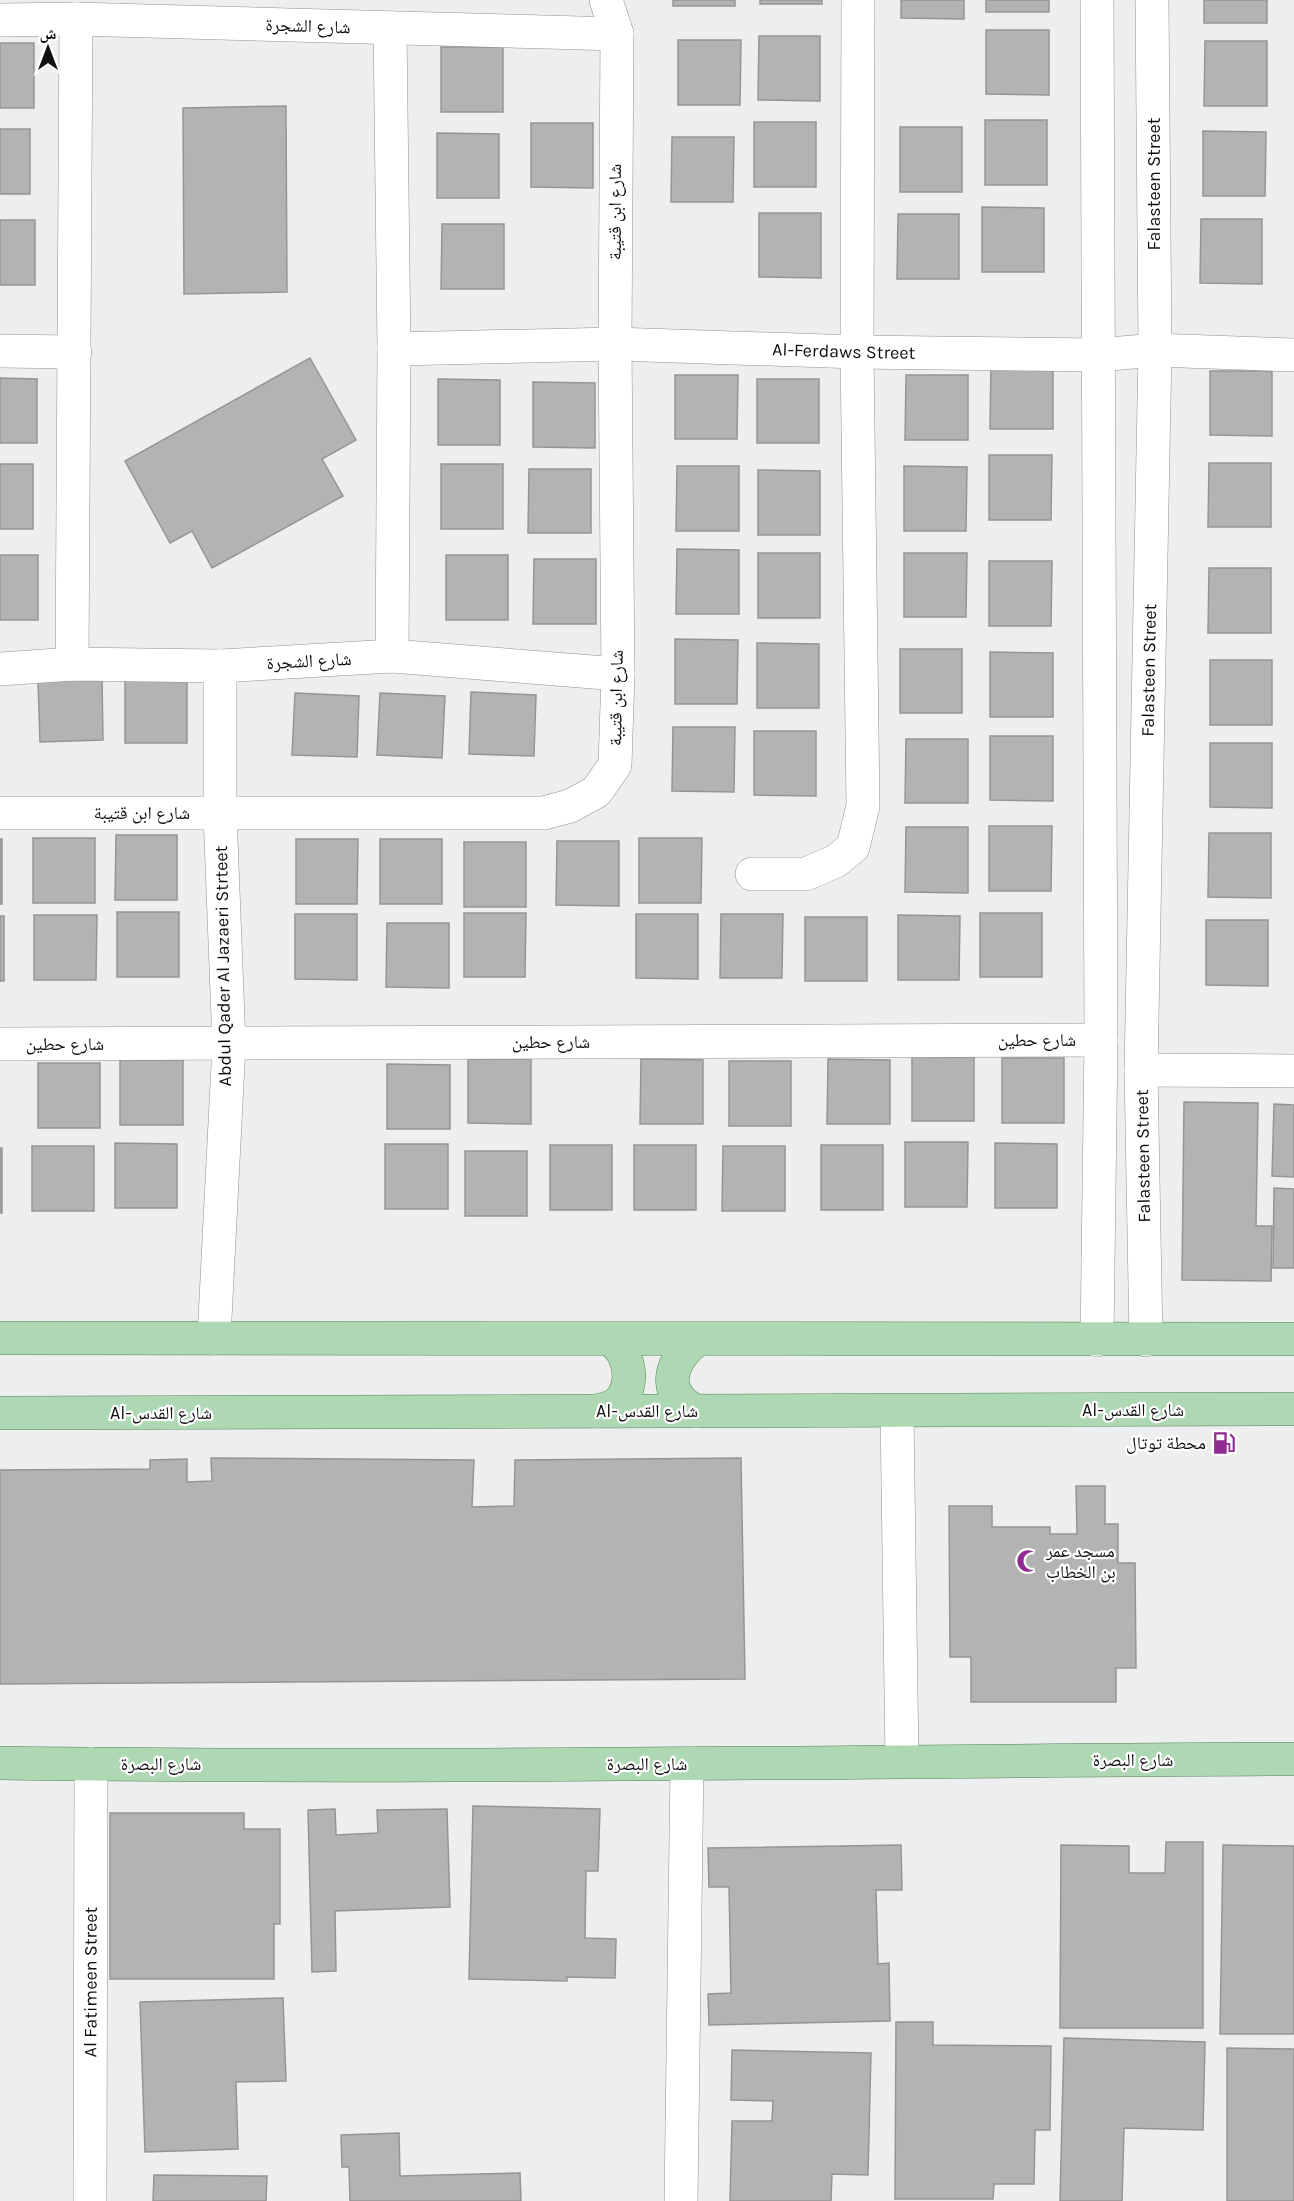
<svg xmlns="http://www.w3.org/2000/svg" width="1294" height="2201" viewBox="0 0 1294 2201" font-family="Karla,'Noto Naskh Arabic',sans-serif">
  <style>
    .building { fill: #b1b4b1; stroke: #949694; stroke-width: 1.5 }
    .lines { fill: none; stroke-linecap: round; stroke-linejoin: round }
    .minor-casing { stroke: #909290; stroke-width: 34 }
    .major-casing { stroke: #528158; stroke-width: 34 }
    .minor { stroke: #fff; stroke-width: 33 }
    .major { stroke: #add8b3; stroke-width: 33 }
    .labels { text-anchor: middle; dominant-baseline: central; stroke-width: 4.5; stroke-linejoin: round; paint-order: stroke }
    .street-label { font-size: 18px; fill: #0e0f0e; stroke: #fff }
    .poi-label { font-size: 18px; fill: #0e0f0e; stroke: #fff; text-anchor: end }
  </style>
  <rect width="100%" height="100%" fill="#ecefed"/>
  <!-- building -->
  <g class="building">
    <rect x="673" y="0" width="62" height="6"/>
    <rect x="760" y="0" width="62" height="4"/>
    <path d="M901,0h63v19l-63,-1z"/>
    <rect x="986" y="0" width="63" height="12"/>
    <rect x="1204" y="0" width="63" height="23"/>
    <path d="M986,30h63v65l-63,-1z"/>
    <path d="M759,36h61v65l-62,-1z"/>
    <path d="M678,40h63l-1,65h-62z"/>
    <path d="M1205,41h62v65h-63z"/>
    <rect x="0" y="43" width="34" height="65"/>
    <rect x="441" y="47" width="62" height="65"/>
    <path d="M286,106l1,186 -103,2 -1,-186z"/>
    <rect x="985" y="120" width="62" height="65"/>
    <rect x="754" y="122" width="62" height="65"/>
    <path d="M531,123h62v65l-62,-1z"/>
    <rect x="900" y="127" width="62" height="65"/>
    <rect x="0" y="129" width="30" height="65"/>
    <path d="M1203,131l63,1 -1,64h-62z"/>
    <path d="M437,133l62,1v64h-62z"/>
    <path d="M672,137h62l-1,65h-62z"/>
    <path d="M982,207l62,1v64h-62z"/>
    <path d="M759,213h62v65l-62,-1z"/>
    <path d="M898,214h61v65h-62z"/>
    <path d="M1201,219h61v65l-62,-1z"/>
    <rect x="0" y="220" width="35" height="65"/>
    <path d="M442,224h62v65h-63z"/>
    <path d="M310,358l46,82 -34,19 21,37 -131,72 -20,-37 -22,12 -45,-82z"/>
    <path d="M991,364h62v65h-63z"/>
    <path d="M1210,371h62v65l-62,-1z"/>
    <path d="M675,375h63l-1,64h-62z"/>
    <path d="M906,375h62v65h-63z"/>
    <path d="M0,378l37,1v64h-37z"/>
    <path d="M438,379l62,1v65h-62z"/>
    <rect x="757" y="379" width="62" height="64"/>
    <path d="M533,382l62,1v65l-62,-1z"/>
    <path d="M989,455h63l-1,65h-62z"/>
    <path d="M1209,463h62v64h-63z"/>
    <rect x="0" y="464" width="33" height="65"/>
    <rect x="441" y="464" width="62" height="65"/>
    <path d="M677,466h62v65h-63z"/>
    <path d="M904,466l63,1 -1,64h-62z"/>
    <path d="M529,469h62v64h-63z"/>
    <path d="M758,470l62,1v64h-62z"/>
    <path d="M677,549l62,1v64h-63z"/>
    <rect x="758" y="553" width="62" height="65"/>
    <path d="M904,553h63l-1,64h-62z"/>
    <rect x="0" y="555" width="38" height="65"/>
    <rect x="446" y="555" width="62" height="65"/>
    <path d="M534,559h62v65h-63z"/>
    <path d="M989,561h63l-1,65h-62z"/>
    <path d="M1209,568h62v65h-63z"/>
    <path d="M675,639l63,1 -1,64h-62z"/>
    <path d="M757,643l62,1v64h-62z"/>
    <rect x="900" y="649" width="62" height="64"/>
    <path d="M990,652l63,1v64h-63z"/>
    <rect x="1210" y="660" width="62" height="65"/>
    <rect x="125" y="675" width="62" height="68"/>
    <path d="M102,679l1,61 -63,2 -2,-61z"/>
    <path d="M471,692l65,3 -2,61 -65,-2z"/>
    <path d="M295,693l64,3 -2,61 -65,-2z"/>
    <path d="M380,693l65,3 -3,62 -65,-3z"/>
    <path d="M673,727h62l-1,65 -62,-1z"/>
    <path d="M754,731h62v65l-62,-1z"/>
    <path d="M990,736h63v65l-63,-1z"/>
    <path d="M906,739h62v64h-63z"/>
    <path d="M1210,743h62v65l-62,-1z"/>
    <path d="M989,826h63l-1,65h-62z"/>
    <path d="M906,827h62v66l-63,-1z"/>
    <path d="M1209,833h62v65l-63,-1z"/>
    <path d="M116,835h61v65h-62z"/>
    <rect x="33" y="838" width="62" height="65"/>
    <path d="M639,838h63l-1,65h-62z"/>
    <rect x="0" y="839" width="2" height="65"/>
    <path d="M296,839h62l-1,65h-61z"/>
    <rect x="380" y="839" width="62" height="65"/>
    <path d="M557,841h62v65l-63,-1z"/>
    <rect x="464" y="842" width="62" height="65"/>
    <rect x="117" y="912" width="62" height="65"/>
    <path d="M464,913h62l-1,64h-61z"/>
    <rect x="980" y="913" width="62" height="64"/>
    <path d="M295,914h62v66l-62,-1z"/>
    <path d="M636,914h62v65l-62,-1z"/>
    <path d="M721,914h62l-1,64h-62z"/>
    <path d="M34,915h63l-1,65h-62z"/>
    <path d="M898,915l62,1 -1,64h-61z"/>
    <rect x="0" y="916" width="4" height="65"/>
    <rect x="805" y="917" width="62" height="64"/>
    <path d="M1206,920h62v66l-62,-1z"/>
    <path d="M387,923h62v65l-63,-1z"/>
    <rect x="912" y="1057" width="62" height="64"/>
    <rect x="1002" y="1058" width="62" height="65"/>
    <path d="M468,1059h63v65l-63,-1z"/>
    <path d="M641,1059l62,1v64h-63z"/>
    <path d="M828,1059l62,1v64h-63z"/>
    <rect x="120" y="1060" width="63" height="65"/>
    <rect x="729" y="1061" width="62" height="65"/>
    <rect x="38" y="1063" width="62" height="65"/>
    <path d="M387,1064l63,1v64h-63z"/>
    <path d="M1184,1102l74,1 -2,123h16l-1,55 -89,-1z"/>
    <path d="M1274,1104l20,1v72l-22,-1z"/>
    <path d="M905,1142h63l-1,65h-62z"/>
    <path d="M115,1143l62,1v64h-62z"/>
    <path d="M995,1143l62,1v64h-62z"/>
    <rect x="385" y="1144" width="63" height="65"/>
    <rect x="550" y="1145" width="62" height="65"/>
    <rect x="634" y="1145" width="62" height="65"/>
    <rect x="821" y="1145" width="62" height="65"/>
    <rect x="32" y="1146" width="62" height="65"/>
    <path d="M723,1146h62v65h-63z"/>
    <rect x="0" y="1148" width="2" height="65"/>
    <rect x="465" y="1151" width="62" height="65"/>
    <path d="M1274,1188l20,1v79h-21z"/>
    <path d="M211,1458l263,2 -2,47 42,-1 1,-46 226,-2 4,221 -745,5v-214l150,-1v-9l37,-1v23l25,-1z"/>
    <path d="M1076,1486h29v38h13v39h17l1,105h-20v34h-145v-45h-21l-1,-151h43v21h58v7h27z"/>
    <path d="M473,1806l127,3 -2,62h-12l-1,67 31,1 -1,39 -48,-1v4l-98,-2z"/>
    <path d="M335,1809l1,26 42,-2 -1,-23 70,-1 3,98 -115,4 1,60 -24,1 -4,-162z"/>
    <path d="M110,1813h134v16h36v95h-6v55h-164z"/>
    <path d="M1166,1842h37v186h-143l1,-183 68,1v27h36z"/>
    <path d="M901,1845l1,45h-26l2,74 11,-1 1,58 -181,4 -1,-31 23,-1 -2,-106h-20l-1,-39z"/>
    <path d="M1223,1845l71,1v188h-74z"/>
    <path d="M283,1998l3,83 -50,1 2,67 -93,3 -5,-150z"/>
    <path d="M896,2022h37v23l118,1 -1,84h-15l-1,54h-40l-1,15h-98z"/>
    <path d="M1064,2038l141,4 -2,88 -79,-2 -2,73h-62z"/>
    <path d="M1227,2048l67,1v152h-67z"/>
    <path d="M732,2050l139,3 -3,122 -36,-1 -1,27h-101l2,-80h40l1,-20 -42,-1z"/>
    <path d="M399,2133l1,43 120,-3 1,28h-171l-1,-34h-7l-1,-32z"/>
    <path d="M154,2175l113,1 -1,25h-113z"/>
  </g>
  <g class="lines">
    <!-- minor casing -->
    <g class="minor-casing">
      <g id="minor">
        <path d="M0,20l76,-1 541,15"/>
        <path d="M390,28l4,321 -2,307"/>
        <path id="s1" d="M394,349l221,-5 242,8 242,3 56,-5 139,5"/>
        <path d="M0,351l75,1"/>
        <path d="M72,664l4,-645"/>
        <path d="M0,669l72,-5 148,2 172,-10 226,18"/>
        <path d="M0,813h544l26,-7 26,-14 19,-27 3,-91 -3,-330 2,-310 -11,-34"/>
        <path d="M752,874h54l30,-13 17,-14 10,-41 -6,-454 1,-352"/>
        <path d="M0,1044l1101,-4"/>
        <path d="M1141,1070l153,1"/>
        <path d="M214,1338l15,-294 -9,-231v-147"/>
        <path d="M1097,1340l4,-300 -4,-1040"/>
        <path id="s2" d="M1146,1340l-5,-270 14,-720 -3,-350"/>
        <path d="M897,1412l5,349"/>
        <path id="s3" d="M90,2201l1,-437"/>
        <path d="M681,2201l6,-436"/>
      </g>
    </g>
    <!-- major casing -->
    <g class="major-casing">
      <g id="major">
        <path d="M0,1338l1294,1"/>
        <path d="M596,1411c7,-2 16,-3 22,-8 19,-19 11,-51 -8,-64"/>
        <path d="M696,1411c-37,-18 -26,-51 2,-72"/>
        <path d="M0,1413l1294,-4"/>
        <path d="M0,1763c431,6 863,-2 1294,-4"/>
      </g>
    </g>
    <!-- minor -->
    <use href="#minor" class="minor"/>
    <!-- major -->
    <use href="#major" class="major"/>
  </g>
  <!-- icons -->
  <defs>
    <g id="fuel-bare" transform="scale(1.8)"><path d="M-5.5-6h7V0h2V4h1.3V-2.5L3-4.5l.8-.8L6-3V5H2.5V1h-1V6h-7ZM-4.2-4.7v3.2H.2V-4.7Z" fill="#8f2b91" stroke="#fff" stroke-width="2.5" paint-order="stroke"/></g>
    <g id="mosque-bare" transform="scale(1.8)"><path d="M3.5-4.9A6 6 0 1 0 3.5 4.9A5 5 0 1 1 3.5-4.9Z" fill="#8f2b91" stroke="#fff" stroke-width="2.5" paint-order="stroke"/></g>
  </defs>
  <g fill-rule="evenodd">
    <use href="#fuel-bare" x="1224" y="1443"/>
    <use href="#mosque-bare" x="1028" y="1561"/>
  </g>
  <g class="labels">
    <!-- street labels -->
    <g class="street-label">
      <text transform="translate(308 26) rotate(2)">شارع الشجرة</text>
      <text transform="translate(1154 184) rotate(-90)">Falasteen Street</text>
      <text transform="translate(615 212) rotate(-90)">شارع ابن قتيبة</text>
      <text stroke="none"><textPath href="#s1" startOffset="450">Al-Ferdaws Street</textPath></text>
      <text transform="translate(309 661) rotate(-3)">شارع الشجرة</text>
      <text stroke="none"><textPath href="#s2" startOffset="670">Falasteen Street</textPath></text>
      <text transform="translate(616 698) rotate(-89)">شارع ابن قتيبة</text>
      <text x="142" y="813">شارع ابن قتيبة</text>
      <text transform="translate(223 966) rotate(-91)">Abdul Qader Al Jazaeri Strteet</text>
      <text x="1037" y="1040">شارع حطين</text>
      <text x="551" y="1042">شارع حطين</text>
      <text x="65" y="1044">شارع حطين</text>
      <text transform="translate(1143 1156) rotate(-91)">Falasteen Street</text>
      <text x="1133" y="1410">Al-شارع القدس</text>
      <text x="647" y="1411">Al-شارع القدس</text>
      <text x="161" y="1413">Al-شارع القدس</text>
      <text x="1133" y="1760">شارع البصرة</text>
      <text x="161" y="1764">شارع البصرة</text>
      <text x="647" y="1764">شارع البصرة</text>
      <text stroke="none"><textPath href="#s3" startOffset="219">Al Fatimeen Street</textPath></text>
    </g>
    <!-- poi labels -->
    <g class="poi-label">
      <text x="1206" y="1443">محطة توتال</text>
      <text x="1046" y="1551" text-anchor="start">مسجد عمر<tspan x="1046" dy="21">بن الخطاب</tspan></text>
    </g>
  </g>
  <!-- north arrow -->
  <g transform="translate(48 48)" stroke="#ffffff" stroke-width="4.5" paint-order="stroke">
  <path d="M0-4.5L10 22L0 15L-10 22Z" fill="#0e0f0e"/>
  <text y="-9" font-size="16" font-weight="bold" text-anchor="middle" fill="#0e0f0e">ش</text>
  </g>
</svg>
